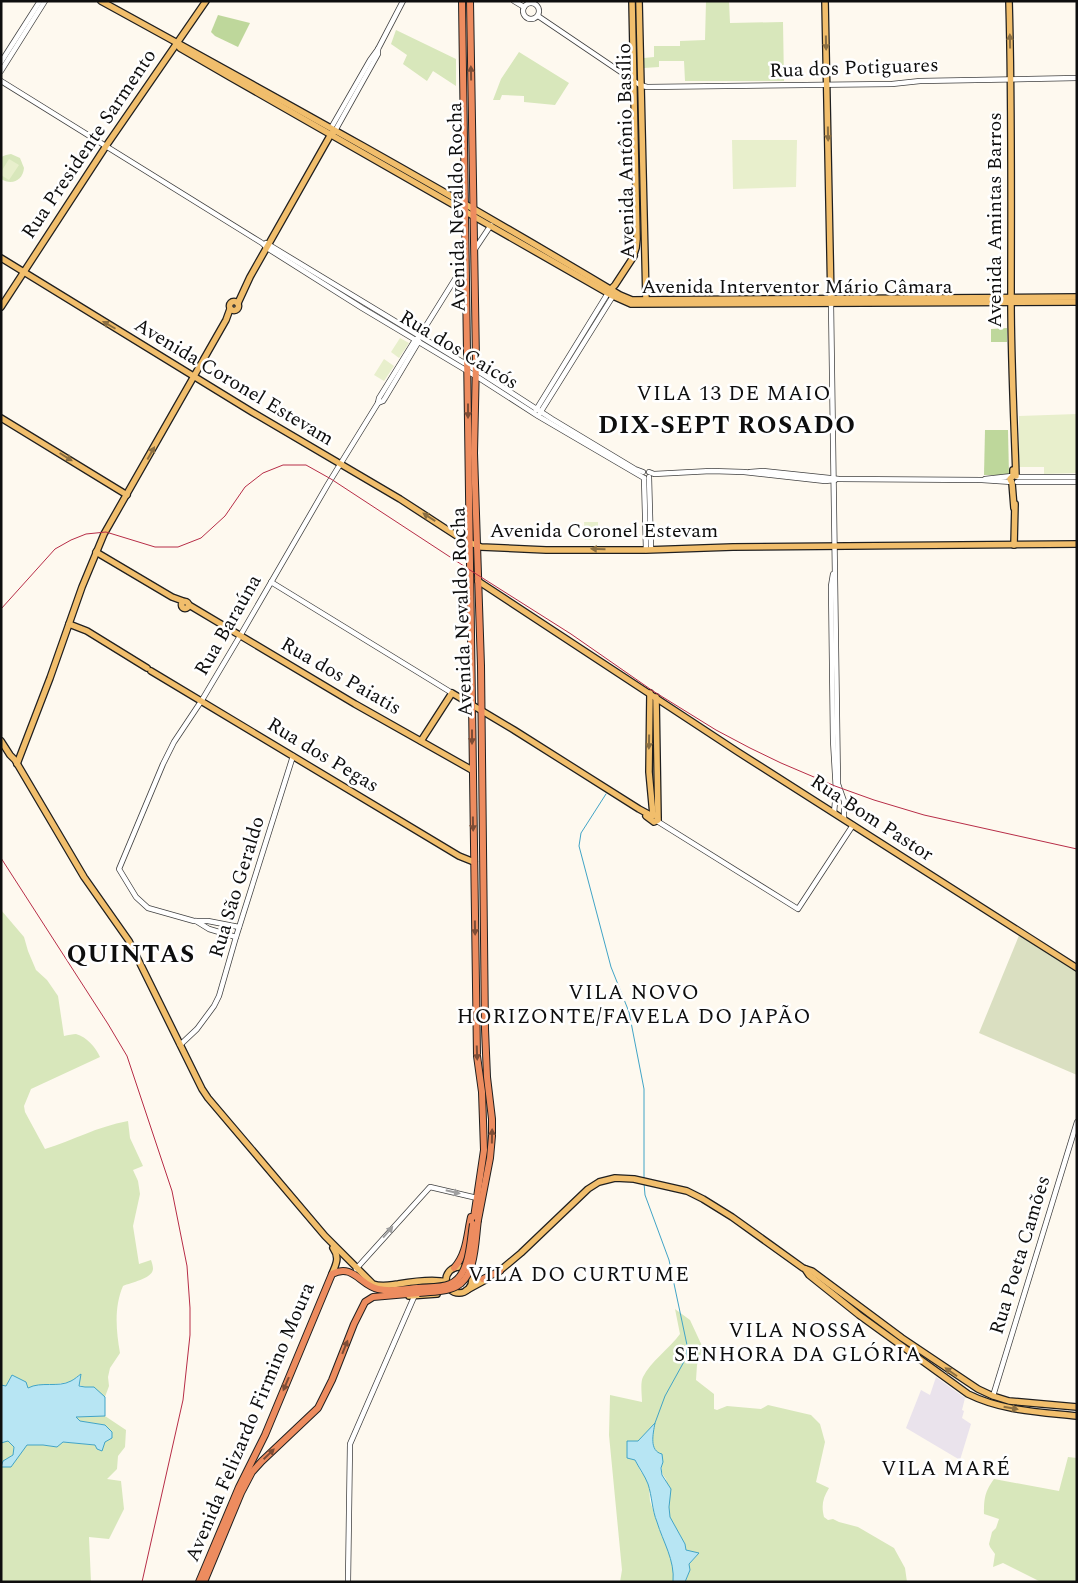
<svg xmlns="http://www.w3.org/2000/svg" width="1078" height="1583" viewBox="0 0 1078 1583" font-family="Spectral,serif">
  <style>
    .industrial { fill: #eae3ec }
    .green { fill: #d8e7bb }
    .forest { fill: #bed79b }
    .cemetery { fill: #dadfc1 }
    .pitch { fill: #e8efcc }
    .water { fill: #b7e5f3; stroke: #41a4c6 }
    .lines { fill: none; stroke-linecap: round; stroke-linejoin: round }
    .stream { stroke: #41a4c6; stroke-width: 1 }
    .highway-tunnel { stroke: #dad6cd; stroke-width: 6; stroke-dasharray: 6 3; stroke-linecap: butt }
    .minor-casing { stroke: #414141; stroke-width: 6 }
    .major-casing { stroke: #1f1f1f; stroke-width: 8 }
    .highway-casing { stroke: #1f1f1f; stroke-width: 8 }
    .minor { stroke: #fff; stroke-width: 4.5 }
    .major { stroke: #f1be6c; stroke-width: 5.5 }
    .highway { stroke: #ed8c5f; stroke-width: 6 }
    .tram { stroke: #b72d47; stroke-width: 1 }
    .highway-bridge-casing { stroke: #1f1f1f; stroke-width: 8; stroke-linecap: butt }
    .highway-bridge { stroke: #ed8c5f; stroke-width: 6 }
    .oneway { fill: #8b6f42 }
    .oneway2 { fill: #7e4d36 }
    .oneway3 { fill: #9f9f9f }
    .labels { text-anchor: middle; dominant-baseline: central; stroke-width: 5; stroke-linejoin: round; paint-order: stroke }
    .street-label { font-size: 20px; fill: #0e0e0e; stroke: #fff }
    .neighbourhood-label { font-size: 21px; letter-spacing: 1px; fill: #0e0e0e; stroke: #fff }
    .district-label { font-size: 25px; font-weight: bold; letter-spacing: 1px; fill: #0e0e0e; stroke: #fff }
  </style>
  <rect width="100%" height="100%" fill="#fef9ef"/>
  <!-- industrial -->
  <path class="industrial" d="M936,1377l29,21 -3,12 2,1 -2,7 9,6 -11,36 -54,-32 15,-38 9,5z"/>
  <!-- green -->
  <g class="green">
    <path d="M706,1h23l1,22 53,-1 1,59h-99l-1,-20h-25v6l-15,1v-10l10,-1v-11h26v-5l25,-1z"/>
    <path d="M396,30l60,29v27l-23,-15 -6,10 -24,-17 4,-9 -16,-11z"/>
    <path d="M519,52l50,31 -14,22 -31,-3v-6l-22,-1 -2,5h-7l8,-21z"/>
    <path d="M11,154l9,4 4,10c-1,12 -12,18 -23,11v-22l5,-2z"/>
    <path d="M1,910l23,27 4,14 8,19 11,10 11,16 6,40c4,-1 9,-2 12,-2 11,3 20,14 24,23l-69,32 -7,17 1,6 20,37c29,-9 51,-22 83,-28l2,17 13,28 -10,4 5,11 2,13 -7,32 6,38 12,-4c1,3 2,6 2,9 -1,10 -21,13 -30,17 -9,21 -7,44 -3,67l-10,15 -2,9 1,9 -4,11 -11,-9 -9,-1 -6,-2 2,-11 -11,8 -43,6 -17,-7 -4,5 -5,-1z"/>
    <path d="M675,1309l15,11 13,28 -6,17 -1,15 18,14v15l3,1 10,-4 34,3 7,-4 43,10 9,9 5,18 -9,40 13,6c-6,10 -8,17 -5,29l4,3 5,-1 6,3 19,5 36,21 11,20 2,14h-222l5,-12 -1,-6 9,-10 -12,-3 -1,-7 -15,-27 -4,-38c-5,-5 -5,-10 -3,-17l-9,-15 -2,-10 3,-13 -17,17 -6,1 -5,16 8,2 6,12 5,6 3,9 1,14 11,33 7,14 6,26 -1,8h-53l2,-12 -13,-135 1,-40 32,7c0,-7 -2,-19 1,-25 7,-15 27,-29 37,-43z"/>
    <path d="M105,1416l21,14 -1,17 -7,9 -1,13 -10,10 14,2 3,28 -15,30 -20,-2 2,45h-90v-115h10l15,-22h17l14,2 5,-5 33,3 10,-20 -25,-4 -4,-4z"/>
    <path d="M8,1440l6,7 -1,8 -10,6 -2,3v-21z"/>
    <path d="M1068,1457l9,1v124h-36l-38,-19 -10,4 2,-13 -5,-7 -1,-3 3,-12 4,-4 3,-9 -15,-5c0,-17 1,-22 10,-35l65,12z"/>
  </g>
  <!-- forest -->
  <g class="forest">
    <path d="M218,15l32,8 -12,24 -23,-11 -4,-4z"/>
    <path d="M1007,328v14h-16v-13z"/>
    <path d="M985,430h23l1,45h-25z"/>
  </g>
  <!-- cemetery -->
  <path class="cemetery" d="M1020,933l57,38v104l-98,-42z"/>
  <!-- pitch -->
  <g class="pitch">
    <path d="M732,140h65l-1,47 -63,2z"/>
    <path d="M9,159l10,6 -10,15 -8,-5v-3z"/>
    <path d="M400,338l9,5 -10,15 -8,-6z"/>
    <path d="M384,359l10,7 -10,15 -10,-6z"/>
    <path d="M1077,414v59l-33,1v-7h-25v-51z"/>
    <path d="M584,522h14v17l-13,1z"/>
  </g>
  <!-- water -->
  <g class="water">
    <path d="M81,1374l-2,12 6,1h9l11,10v19l-29,1 4,4 25,4 7,7v6l-7,4 -3,9 -5,-2 -2,-4 -32,-3 -6,5 -14,-2h-16l-16,22h-10l2,-6 10,-6 1,-8 -6,-6 -7,2v-58l5,1 6,-11 14,7 2,6c13,-7 30,0 43,-7 4,-2 7,-5 10,-7z"/>
    <path d="M655,1423c-2,11 -6,28 7,31l1,8 -2,6 1,7 9,14 -2,18 1,10 15,27 1,6 13,3 -10,11 1,6 -5,12h-12c2,-22 -10,-40 -16,-60 -5,-12 -5,-26 -9,-38 -3,-8 -9,-16 -13,-24l-8,-2v-17h11z"/>
  </g>
  <g class="lines">
    <!-- stream -->
    <g class="stream">
      <path d="M606,794l-25,39 -2,13 32,121 18,45 15,77v90"/>
      <path d="M644,1183l1,12 24,65 18,85 -1,13 -21,38 -10,27"/>
    </g>
    <!-- highway-tunnel -->
    <path class="highway-tunnel" d="M458,1284h7l18,-5"/>
    <!-- minor casing -->
    <g class="minor-casing">
      <g id="minor">
        <path d="M514,1l10,6"/>
        <circle cx="531" cy="11" r="8"/>
        <path d="M538,16l102,69 7,2 245,-3 28,-3 157,-3"/>
        <path d="M1,62l39,-61"/>
        <path d="M1,71l44,-70"/>
        <path d="M1,81l261,162 5,5 95,60 117,70 59,38 106,62"/>
        <path d="M331,128l39,-68 8,-11 25,-48"/>
        <path d="M335,131l43,-77v-5"/>
        <path d="M266,243l218,132 68,44 83,50 8,3"/>
        <path d="M475,249l16,-24"/>
        <path d="M831,303l7,481 6,17v17"/>
        <path d="M378,403l5,-2 2,-3 34,-57"/>
        <path d="M536,410l72,-117"/>
        <path d="M540,413l73,-117"/>
        <path d="M649,472l5,2 57,-3 33,1 81,9 10,-1"/>
        <path d="M750,472l13,-1 76,8 143,1 30,2"/>
        <path d="M649,477l2,72"/>
        <path d="M1017,477h60"/>
        <path d="M644,478l2,72"/>
        <path d="M985,479l27,-3"/>
        <path d="M1017,482h60"/>
        <path d="M833,574l-2,12 2,154 3,51 -2,22"/>
        <path d="M271,582l181,111"/>
        <path d="M657,821l141,88 55,-84"/>
        <path d="M196,921l13,8 27,8"/>
        <path d="M239,927l-31,-6h-14l-46,-13 -12,-11 -17,-28 44,-105 11,-22 28,-42 38,-64 88,-152 50,-81 1,-5 36,-58 4,-3 46,-74"/>
        <path d="M180,1045l17,-16 17,-23 5,-10 17,-59 57,-181"/>
        <path d="M356,1269l74,-82 47,11"/>
        <path d="M993,1396l84,-274"/>
        <path d="M348,1582l2,-138 64,-147"/>
      </g>
    </g>
    <!-- major casing -->
    <g class="major-casing">
      <g id="major">
        <path d="M101,1c175,96 349,192 519,294l12,5 445,-3"/>
        <path d="M632,1l5,238 -1,9 -3,9"/>
        <path d="M639,1l7,299"/>
        <path d="M825,1l6,301"/>
        <path d="M1009,1c3,100 2,200 2,300 0,58 3,117 5,175"/>
        <path d="M176,43l4,5 50,29 383,219 18,8 446,-2"/>
        <path d="M1,258l251,154 148,87 63,41 18,7 65,3h100l87,-3 344,-3"/>
        <path d="M609,291l6,-6 19,-29"/>
        <circle cx="234" cy="306" r="4.5"/>
        <path d="M238,303l12,-26 81,-143 3,-2"/>
        <path d="M1,307l105,-161 100,-145"/>
        <path d="M1,418l126,77"/>
        <path d="M1013,470v6l-3,3 2,4 2,25"/>
        <path d="M1014,545l1,-41"/>
        <path d="M96,552l76,45 11,4"/>
        <path d="M478,581l260,171 339,216"/>
        <circle cx="185" cy="605" r="3.5"/>
        <path d="M189,605l166,99 117,66"/>
        <path d="M69,624l18,7 60,37"/>
        <path d="M151,671l308,185 15,6"/>
        <path d="M650,693l-1,79 4,43"/>
        <path d="M656,697l2,121"/>
        <path d="M1,741l9,14 5,5 69,117 45,64 73,148 6,9 117,138 48,48c9,3 16,1 25,0 12,-2 37,-5 48,-2"/>
        <path d="M421,741l31,-48 62,37 125,79 13,7"/>
        <path d="M17,764l33,-86 32,-91 22,-53 122,-214 4,-11"/>
        <path d="M646,816l8,6 4,-2 -2,-5"/>
        <circle cx="459" cy="1280" r="13"/>
        <path d="M805,1269l4,6 50,40 109,79c34,17 72,18 109,22"/>
        <path d="M497,1273l24,-20 67,-64 11,-7 16,-4 19,1 53,12 16,8 29,18 71,51 9,3 90,67 76,51 15,7 16,5 68,6"/>
        <path d="M332,1274c4,-10 8,-16 1,-26"/>
        <path d="M467,1290l22,-12"/>
        <path d="M409,1296l28,-2"/>
      </g>
    </g>
    <!-- highway casing -->
    <g class="highway-casing">
      <g id="highway">
        <path d="M462,1l15,1055 5,36 2,58 -11,74"/>
        <path d="M470,1l6,360 -2,92 7,213 4,363 2,48 5,42v17l-2,22 -12,62"/>
        <path d="M454,1268c13,-14 13,-34 17,-51"/>
        <path d="M483,1279l17,-8"/>
        <path d="M199,1582l40,-95 26,-52 67,-161c21,-11 28,11 46,15 13,3 27,0 40,-1"/>
        <path d="M204,1582l37,-89 11,-21 10,-11 56,-53 14,-28 22,-56 11,-22 8,-5 46,-4"/>
      </g>
    </g>
    <!-- minor -->
    <use href="#minor" class="minor"/>
    <!-- major -->
    <use href="#major" class="major"/>
    <!-- highway -->
    <use href="#highway" class="highway"/>
    <!-- tram -->
    <g class="tram">
      <path d="M1,609l54,-60 16,-9 15,-6 20,-2 49,15h23l23,-9 24,-22 20,-29 18,-14 20,-8h23l25,14 142,93 98,62 82,57 63,39 34,18 31,15 54,23 39,14 50,15 153,34"/>
      <path d="M1,858l107,166 19,32 45,135 15,75 3,42v27l-7,65 -41,182"/>
    </g>
    <!-- highway-bridge casing -->
    <g class="highway-bridge-casing">
      <g id="highway-bridge">
        <path d="M418,1288c10,-1 22,0 32,-4 20,-8 20,-42 23,-60"/>
        <path d="M419,1293c12,-1 27,-1 38,-7 19,-10 18,-46 21,-66"/>
      </g>
    </g>
    <!-- highway-bridge -->
    <use href="#highway-bridge" class="highway-bridge"/>
  </g>
  <!-- one-way arrows -->
  <defs><path id="oneway-solid" d="M-6-.8H1V-3.2L6.5 0L1 3.2V.8H-6Z" transform="scale(1.25)"/></defs>
  <g class="oneway">
    <use href="#oneway-solid" transform="translate(1010 41) rotate(-91)"/>
    <use href="#oneway-solid" transform="translate(826 43) rotate(89)"/>
    <use href="#oneway-solid" transform="translate(828 134) rotate(89)"/>
    <use href="#oneway-solid" transform="translate(109 325) rotate(-150)"/>
    <use href="#oneway-solid" transform="translate(151 453) rotate(-61)"/>
    <use href="#oneway-solid" transform="translate(66 457) rotate(32)"/>
    <use href="#oneway-solid" transform="translate(429 517) rotate(-147)"/>
    <use href="#oneway-solid" transform="translate(598 549) rotate(-179)"/>
    <use href="#oneway-solid" transform="translate(649 742) rotate(91)"/>
    <use href="#oneway-solid" transform="translate(951 1372) rotate(-145)"/>
    <use href="#oneway-solid" transform="translate(1011 1408) rotate(10)"/>
  </g>
  <g class="oneway2">
    <use href="#oneway-solid" transform="translate(471 73) rotate(-91)"/>
    <use href="#oneway-solid" transform="translate(468 411) rotate(90)"/>
    <use href="#oneway-solid" transform="translate(472 737) rotate(90)"/>
    <use href="#oneway-solid" transform="translate(473 824) rotate(89)"/>
    <use href="#oneway-solid" transform="translate(475 928) rotate(89)"/>
    <use href="#oneway-solid" transform="translate(477 1053) rotate(88)"/>
    <use href="#oneway-solid" transform="translate(492 1136) rotate(-89)"/>
    <use href="#oneway-solid" transform="translate(345 1347) rotate(-68)"/>
    <use href="#oneway-solid" transform="translate(286 1384) rotate(113)"/>
    <use href="#oneway-solid" transform="translate(269 1454) rotate(-44)"/>
  </g>
  <g class="oneway3">
    <use href="#oneway-solid" transform="translate(453 1192) rotate(13)"/>
    <use href="#oneway-solid" transform="translate(388 1232) rotate(-49)"/>
  </g>
  <g class="labels">
    <!-- street labels -->
    <g class="street-label">
      <text transform="translate(854 68) rotate(-2)">Rua dos Potiguares</text>
      <text transform="translate(89 144) rotate(-56)">Rua Presidente Sarmento</text>
      <text transform="translate(626 151) rotate(-91)">Avenida Antônio Basílio</text>
      <text transform="translate(457 207) rotate(-91)">Avenida Nevaldo Rocha</text>
      <text transform="translate(995 220) rotate(-90)">Avenida Amintas Barros</text>
      <text x="797" y="287">Avenida Interventor Mário Câmara</text>
      <text transform="translate(459 350) rotate(31)">Rua dos Caicós</text>
      <text transform="translate(234 382) rotate(31)">Avenida Coronel Estevam</text>
      <text x="604" y="531">Avenida Coronel Estevam</text>
      <text transform="translate(462 612) rotate(-92)">Avenida Nevaldo Rocha</text>
      <text transform="translate(228 625) rotate(-60)">Rua Baraúna</text>
      <text transform="translate(341 676) rotate(30)">Rua dos Paiatis</text>
      <text transform="translate(323 755) rotate(31)">Rua dos Pegas</text>
      <text transform="translate(872 818) rotate(33)">Rua Bom Pastor</text>
      <text transform="translate(237 887) rotate(-73)">Rua São Geraldo</text>
      <text transform="translate(1020 1255) rotate(-73)">Rua Poeta Camões</text>
      <text transform="translate(250 1422) rotate(-67)">Avenida Felizardo Firmino Moura</text>
    </g>
    <!-- neighbourhood labels -->
    <g class="neighbourhood-label">
      <text x="734" y="394">VILA 13 DE MAIO</text>
      <text x="634" y="993">VILA NOVO<tspan x="634" dy="24">HORIZONTE/FAVELA DO JAPÃO</tspan></text>
      <text x="579" y="1275">VILA DO CURTUME</text>
      <text x="798" y="1331">VILA NOSSA<tspan x="798" dy="24">SENHORA DA GLÓRIA</tspan></text>
      <text x="946" y="1469">VILA MARÉ</text>
    </g>
    <!-- district labels -->
    <g class="district-label">
      <text x="727" y="426">DIX-SEPT ROSADO</text>
      <text x="131" y="955">QUINTAS</text>
    </g>
  </g>
  <!-- border -->
  <rect width="1078" height="1583" fill="none" stroke="#0e0e0e" stroke-width="5"/>
</svg>
